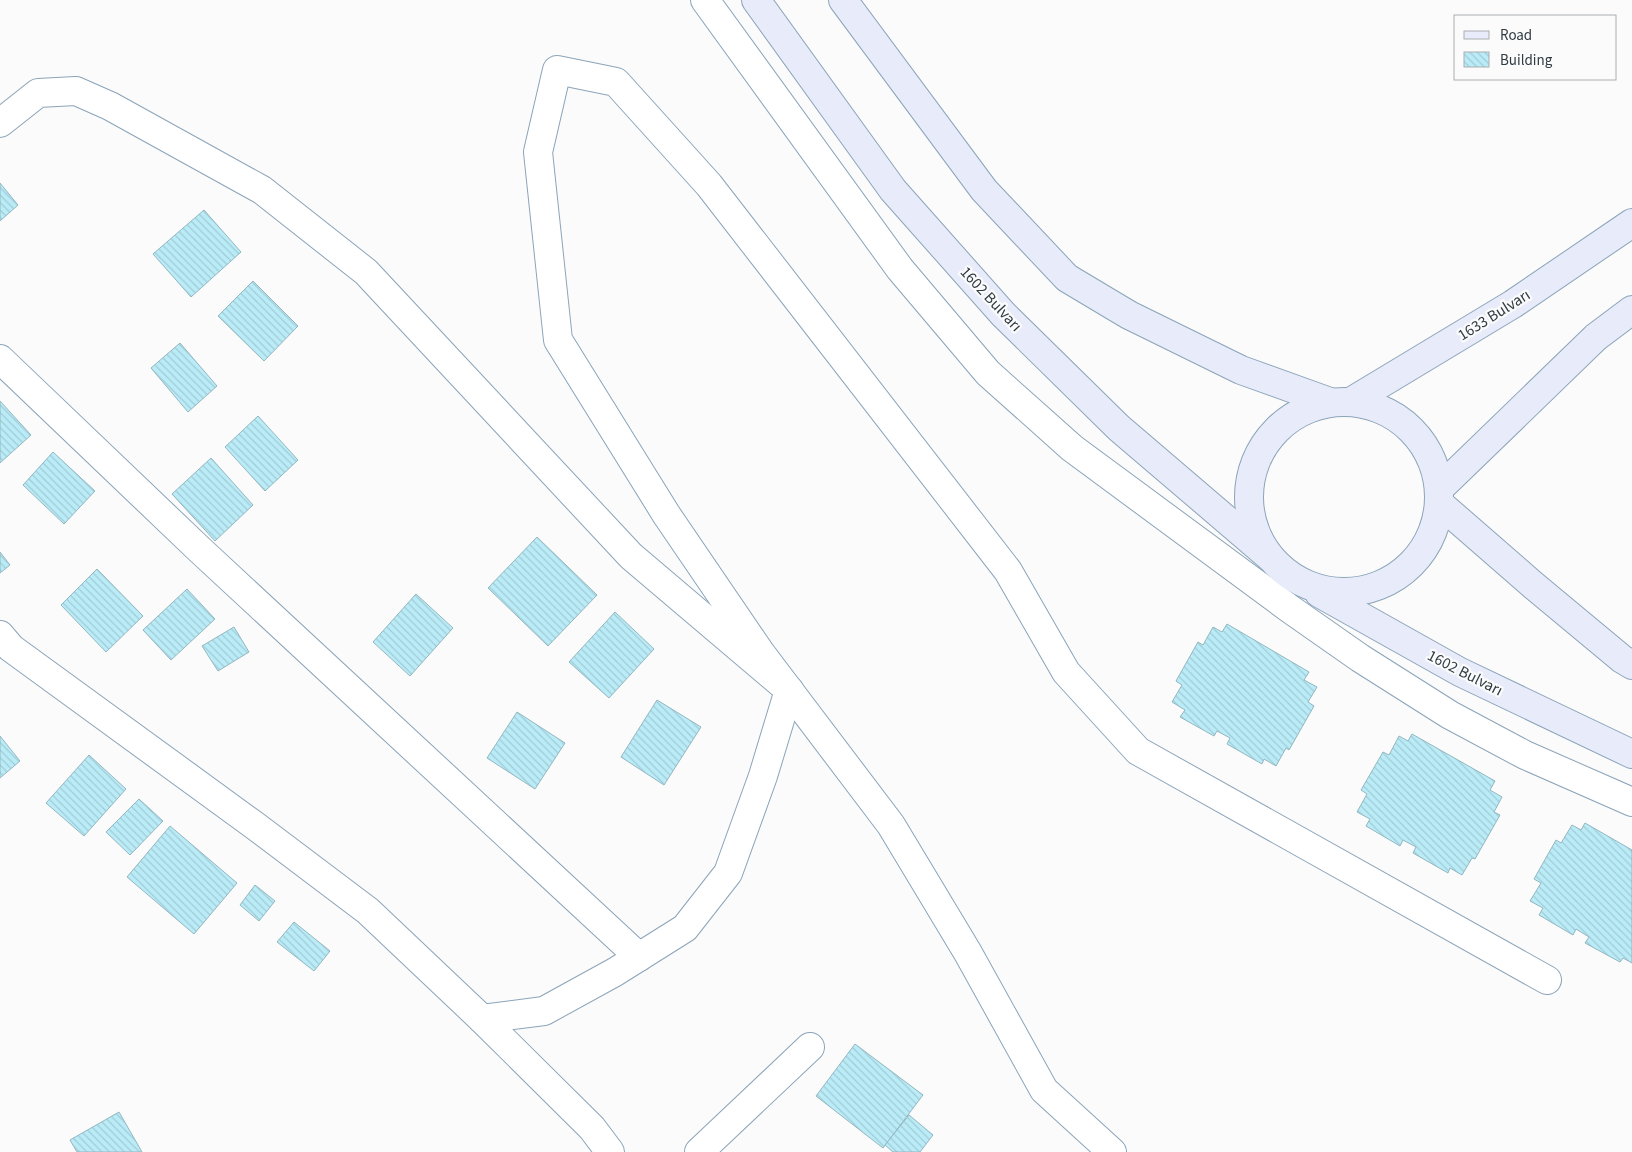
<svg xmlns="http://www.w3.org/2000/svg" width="1632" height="1152" viewBox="0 0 1632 1152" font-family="'Source Sans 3',sans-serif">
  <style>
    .building { fill: url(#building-back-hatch); stroke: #92b7c0 }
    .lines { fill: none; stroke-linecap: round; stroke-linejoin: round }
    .street-casing { stroke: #8ba4b9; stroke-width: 30 }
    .secondary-casing { stroke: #8ba4b9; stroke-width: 30 }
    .street { stroke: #fff; stroke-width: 28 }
    .secondary { stroke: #e8ebf9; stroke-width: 28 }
    .labels { text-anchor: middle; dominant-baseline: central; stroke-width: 4.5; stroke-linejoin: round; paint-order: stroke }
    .street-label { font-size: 16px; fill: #303b43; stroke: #fbfbfb }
  </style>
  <defs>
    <pattern id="building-back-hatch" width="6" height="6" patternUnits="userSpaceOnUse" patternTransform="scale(1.25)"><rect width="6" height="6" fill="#baecf8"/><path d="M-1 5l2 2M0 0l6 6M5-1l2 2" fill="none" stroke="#a0cbd6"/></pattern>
  </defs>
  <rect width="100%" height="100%" fill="#fbfbfb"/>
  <!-- building -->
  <g class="building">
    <path d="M0,183l18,22 -18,16z"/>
    <path d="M204,210l37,42 -50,45 -38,-43z"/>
    <path d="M253,281l45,45 -34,35 -46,-45z"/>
    <path d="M180,343l37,43 -29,26 -37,-44z"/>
    <path d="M0,401l31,34 -31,28z"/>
    <path d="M258,416l40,44 -33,31 -40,-44z"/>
    <path d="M53,452l42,39 -31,33 -41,-39z"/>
    <path d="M211,458l42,47 -38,36 -43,-47z"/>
    <path d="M537,537l60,58 -49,51 -60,-58z"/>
    <path d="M0,552l10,13 -10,8z"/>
    <path d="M97,569l46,47 -37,36 -45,-47z"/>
    <path d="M187,589l28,30 -44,41 -28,-30z"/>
    <path d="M416,594l37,34 -43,48 -37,-34z"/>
    <path d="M615,612l39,37 -45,49 -40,-36z"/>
    <path d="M1227,624l82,48 -5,8 13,7 -9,15 6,4 -25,44 -3,-2 -10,18 -12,-7 -2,5 -35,-20 3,-6 -13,-7 -3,5 -34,-19 5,-7 -13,-8 10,-17 -6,-4 22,-39 5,3 10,-18 9,5z"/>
    <path d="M234,627l15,25 -31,19 -16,-25z"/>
    <path d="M657,700l44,27 -37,58 -43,-28z"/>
    <path d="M517,712l48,31 -30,46 -48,-31z"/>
    <path d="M1412,734l83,47 -5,9 12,7 -8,15 6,3 -25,44 -3,-1 -10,17 -12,-7 -2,5 -35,-20 3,-6 -13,-7 -3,6 -34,-20 4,-7 -13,-7 10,-18 -6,-4 22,-38 6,3 10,-19 9,5z"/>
    <path d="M0,736l20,25 -20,17z"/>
    <path d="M89,755l37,34 -42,47 -38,-33z"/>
    <path d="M139,799l24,22 -33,34 -24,-23z"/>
    <path d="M1585,823l47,27v113l-9,-5 -3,4 -35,-19 4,-6 -13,-8 -3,6 -34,-20 4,-7 -13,-7 11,-18 -7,-4 22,-39 5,3 11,-18 9,5z"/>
    <path d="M170,826l67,57 -43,51 -67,-57z"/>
    <path d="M255,885l20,16 -16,20 -19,-16z"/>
    <path d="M294,922l36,29 -16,20 -37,-29z"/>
    <path d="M855,1044l68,51 -40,53 -67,-52z"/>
    <path d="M119,1112l23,40h-65l-7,-12z"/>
    <path d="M909,1115l24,20 -13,17h-27l-8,-7z"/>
  </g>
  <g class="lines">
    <!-- street casing -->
    <g class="street-casing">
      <g id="street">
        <path d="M705,0l195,269 88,104 84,75 218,161 70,49 90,57 75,40 107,47"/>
        <path d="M0,123l38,-30 38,-2 34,15 152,84 104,82 265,284 158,134 -26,86 -35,97 -43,55 -70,44 -71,39 -62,8 -114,-108 -114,-86 -243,-177 -11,-13"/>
        <path d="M0,359l199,190 440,408"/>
        <path d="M482,1019l110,109 18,24"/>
        <path d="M699,1152l111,-105"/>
        <path d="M1112,1152l-68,-62 -76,-137 -77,-128 -131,-173 -94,-138 -108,-174 -20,-188 19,-82 59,12 93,103 299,386 58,101 72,79 409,229"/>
      </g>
    </g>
    <!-- secondary casing -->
    <g class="secondary-casing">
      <g id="secondary">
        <path d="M756,0l137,190 110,124 116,114 151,129"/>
        <path d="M843,0l141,190 83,88 62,37 112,55 89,32"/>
        <path d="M1352,401l161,-97 119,-81"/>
        <circle cx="1344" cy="497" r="95"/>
        <path d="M1440,488l156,-151 36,-27"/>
        <path d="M1440,504l93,81 89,74 10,6"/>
        <path d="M1319,593l141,79 172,82"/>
      </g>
    </g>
    <!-- street -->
    <use href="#street" class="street"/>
    <!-- secondary -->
    <use href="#secondary" class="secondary"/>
  </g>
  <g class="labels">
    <!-- street labels -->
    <g class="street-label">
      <text transform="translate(991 299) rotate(47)">1602 Bulvarı</text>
      <text transform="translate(1494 315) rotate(-32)">1633 Bulvarı</text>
      <text transform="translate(1465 673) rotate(27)">1602 Bulvarı</text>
    </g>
  </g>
  <!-- legend -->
  <rect x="1454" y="15" width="162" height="65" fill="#fbfbfb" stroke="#aaaeb1"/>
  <rect x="1464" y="31" width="25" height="8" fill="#e8ebf9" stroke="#aaaeb1"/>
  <text x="1500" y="40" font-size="15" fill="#303b43">Road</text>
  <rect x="1464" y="52" width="25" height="15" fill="url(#building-back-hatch)" stroke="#aaaeb1"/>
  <text x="1500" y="65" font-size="15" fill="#303b43">Building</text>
</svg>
